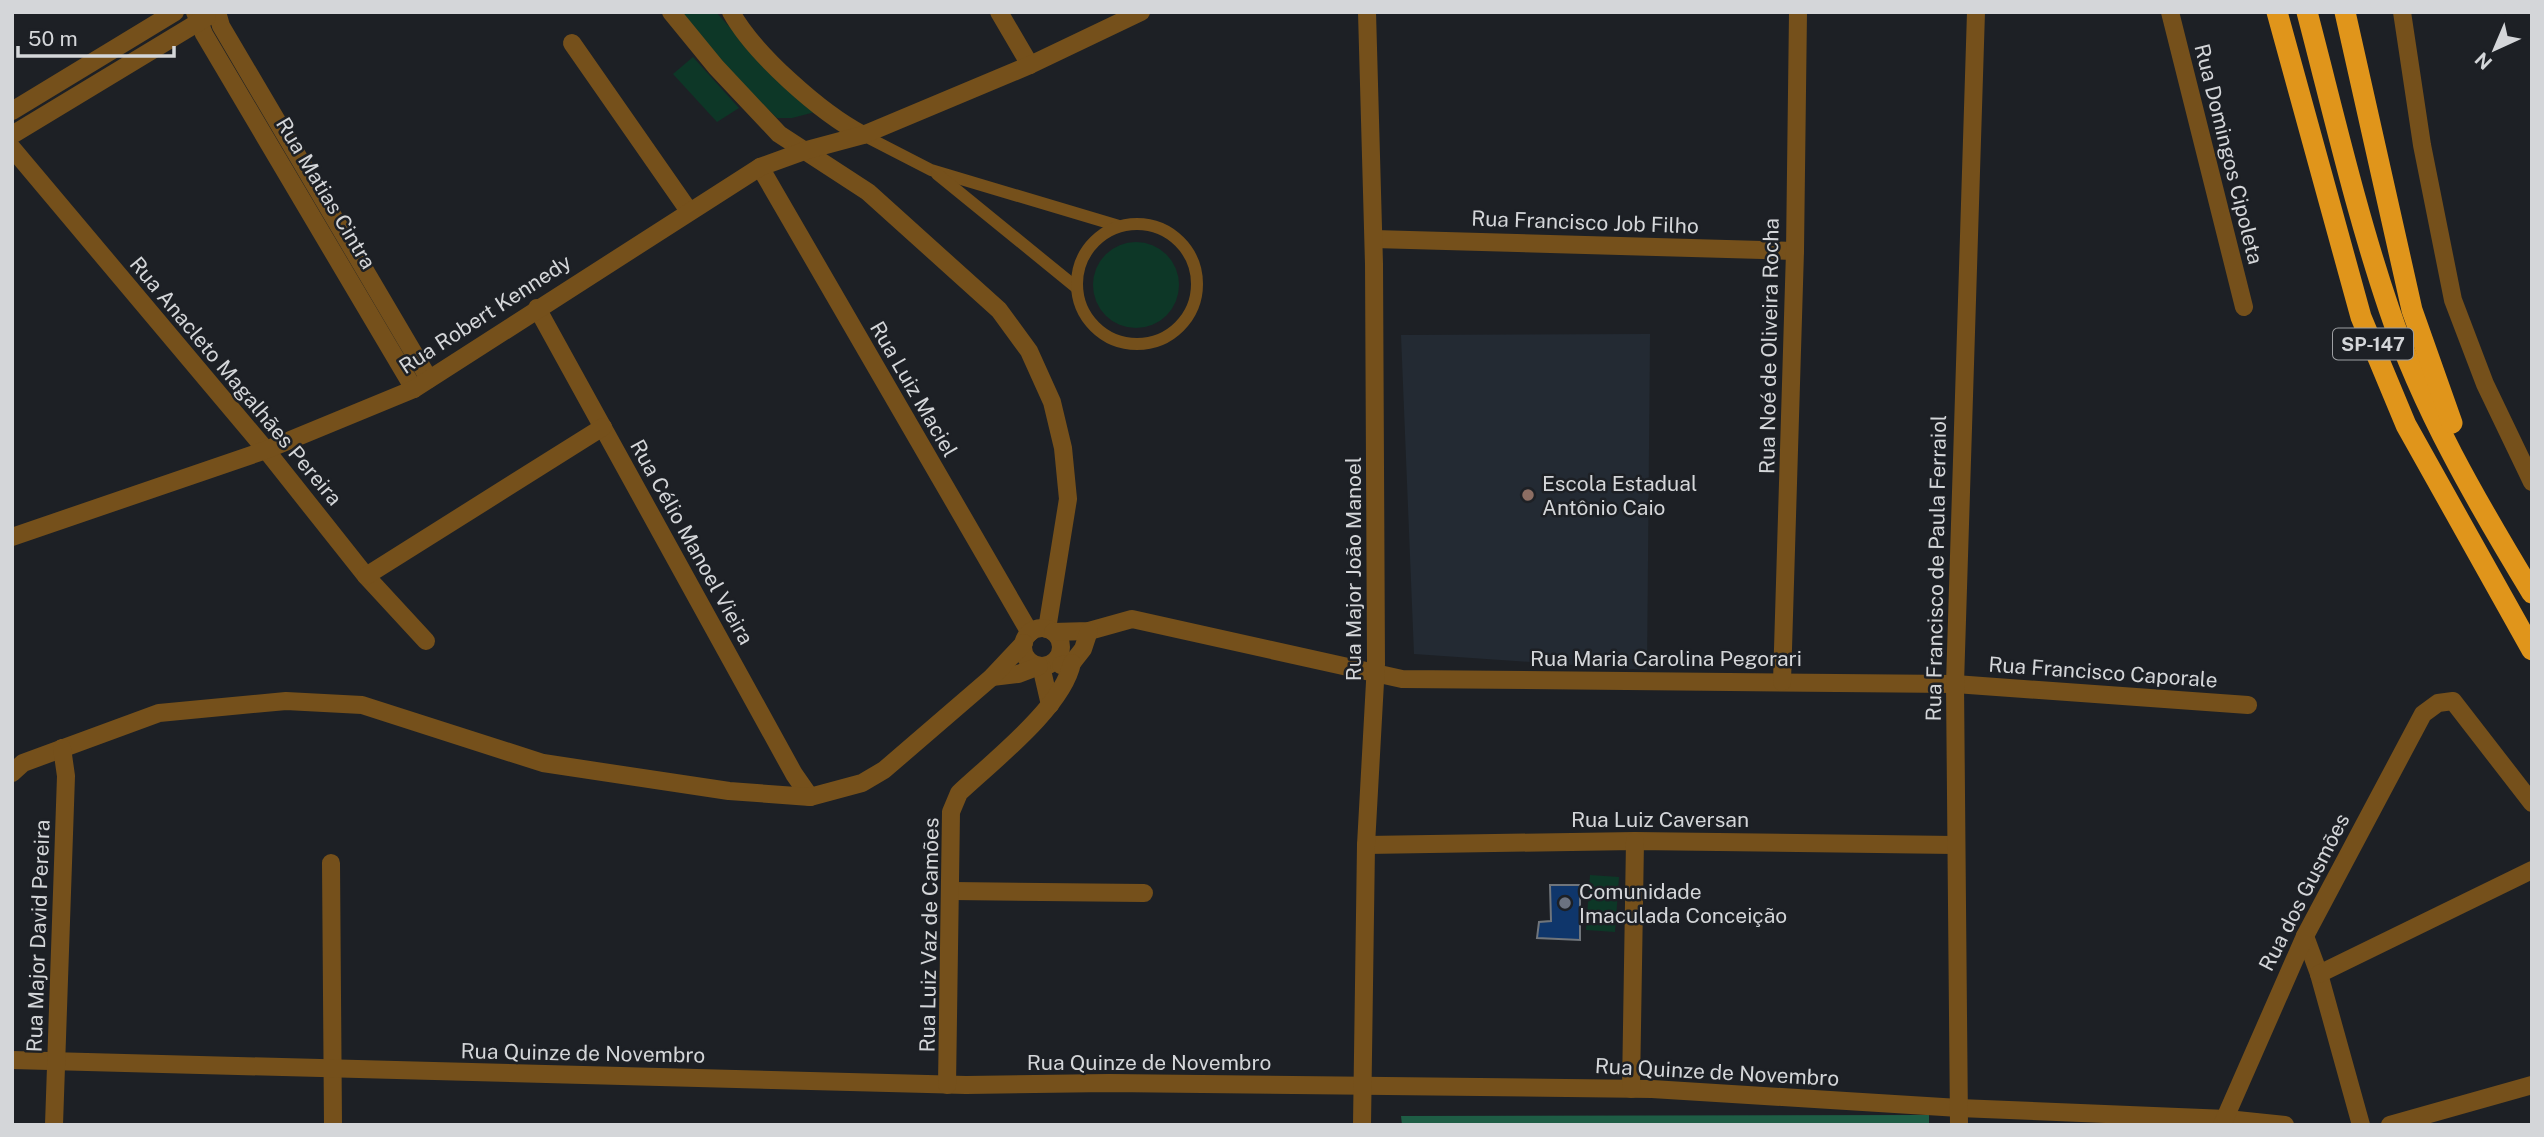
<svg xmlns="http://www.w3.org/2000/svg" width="2544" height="1137" viewBox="0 0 2544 1137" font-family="'Public Sans',sans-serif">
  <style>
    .built { fill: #232a33 }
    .green { fill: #0d3727 }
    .forest { fill: #1e5d45 }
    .building { fill: #0f366b; stroke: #70757b; stroke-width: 2 }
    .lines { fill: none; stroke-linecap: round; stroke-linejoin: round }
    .service { stroke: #75501b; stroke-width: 12 }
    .minor { stroke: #75501b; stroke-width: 18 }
    .motorway { stroke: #e0951b; stroke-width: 21 }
    .education-dot { fill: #8d6e63; stroke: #1d2025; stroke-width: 2.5 }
    .worship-dot { fill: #6b7280; stroke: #1d2025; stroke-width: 2.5 }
    .labels { text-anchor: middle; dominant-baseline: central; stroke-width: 5; stroke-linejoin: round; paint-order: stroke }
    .shield { fill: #1d2025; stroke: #9d9fa3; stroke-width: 2 }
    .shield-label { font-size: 19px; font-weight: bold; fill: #d4d6d9 }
    .street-label { font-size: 21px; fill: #d4d6d9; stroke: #1d2025 }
    .poi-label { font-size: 21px; fill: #d4d6d9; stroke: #1d2025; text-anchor: start }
  </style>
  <rect width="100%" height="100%" fill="#1d2025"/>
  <!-- built -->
  <path class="built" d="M1650,334l-3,336 -233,-16 -13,-319z"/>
  <!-- green -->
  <g class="green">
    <path d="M680,12h36l46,51 53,49 -23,6h-15l-41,-40z"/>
    <path d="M693,57l46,51 -22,14 -44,-48z"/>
    <circle cx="1136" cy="285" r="43"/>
    <path d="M1590,875l29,2 -4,55 -29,-2z"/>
  </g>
  <!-- forest -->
  <path class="forest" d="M1929,1115v10h-527l-1,-9z"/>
  <!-- building -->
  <path class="building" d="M1550,885h30v55l-43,-2 2,-16 12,-1z"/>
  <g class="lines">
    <!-- service -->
    <g class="service">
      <path d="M863,135l68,35 188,56"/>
      <path d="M937,174l140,114"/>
      <circle cx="1137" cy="284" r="60"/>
    </g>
    <!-- minor -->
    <g class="minor">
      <path d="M195,12l9,22 210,355"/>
      <path d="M217,12l4,14 208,353"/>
      <path d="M671,12l45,55 63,67 89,58 131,118 30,41 23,51 11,46 5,51 -21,130"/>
      <path d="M731,12c23,42 90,101 132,123"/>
      <path d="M999,12l31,53"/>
      <path d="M2170,12l74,295"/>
      <path d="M2402,12l20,133 31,155 32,84 47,98"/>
      <path d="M572,43l117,168"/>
      <path d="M12,111l163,-99"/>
      <path d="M12,135l195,-118"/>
      <path d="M12,148l254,302 100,126 60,65"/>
      <path d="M760,167l270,466"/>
      <path d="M1374,239l421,12"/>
      <path d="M537,308l257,466 16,23"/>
      <path d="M12,537l254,-87 148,-61 346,-222 47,-17 56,-15 167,-70 111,-53"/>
      <path d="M366,576l237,-149"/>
      <circle cx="1042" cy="647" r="19"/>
      <path d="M1053,632l36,-1 43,-12 270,60 553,5 293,21"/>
      <path d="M1061,665l11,-2 11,-14 6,-18"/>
      <path d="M1041,666l9,39"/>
      <path d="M992,677l26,-3 21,-8"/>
      <path d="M1782,682l13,-431 3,-239"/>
      <path d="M12,773l11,-10 136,-50 127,-12 76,4 181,58 186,28 81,6 52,-14 22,-13 108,-93 32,-34"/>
      <path d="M1366,845l269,-4 320,4"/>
      <path d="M331,863l2,262"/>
      <path d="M952,891l192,2"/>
      <path d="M2305,936l14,38 42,151"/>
      <path d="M2319,974l213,-104"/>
      <path d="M12,1060l954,25 143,-2 543,6 307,19 268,11 58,6"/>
      <path d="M947,1085l4,-273 8,-19c34,-32 104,-86 113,-130"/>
      <path d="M1631,1089l4,-248"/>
      <path d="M54,1125l12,-349 -4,-28"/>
      <path d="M1362,1125l4,-280 10,-181 -2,-400 -7,-252"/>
      <path d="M1959,1125l-4,-441 21,-672"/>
      <path d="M2222,1125l83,-189 118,-222 15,-11 15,-2 79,102"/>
      <path d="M2390,1125l142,-40"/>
    </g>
    <!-- motorway -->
    <g class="motorway">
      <path d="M2277,12l84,305 45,108 126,225"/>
      <path d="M2307,12c26,99 49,200 82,297 33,99 89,195 143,284"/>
      <path d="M2345,12l67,298 40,113"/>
    </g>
  </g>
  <!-- markers -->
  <circle class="education-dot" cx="1528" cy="495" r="7"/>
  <circle class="worship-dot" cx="1565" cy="903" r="7"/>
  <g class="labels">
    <!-- shield labels -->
    <rect class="shield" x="2333" y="328.5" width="80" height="31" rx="5"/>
    <g class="shield-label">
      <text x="2373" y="344">SP-147</text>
    </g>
    <!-- street labels -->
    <g class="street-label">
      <text transform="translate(2229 154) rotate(76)">Rua Domingos Cipoleta</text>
      <text transform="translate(326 193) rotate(59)">Rua Matias Cintra</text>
      <text transform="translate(1585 222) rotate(2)">Rua Francisco Job Filho</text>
      <text transform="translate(485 314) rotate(-33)">Rua Robert Kennedy</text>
      <text transform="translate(1769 346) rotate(-89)">Rua Noé de Oliveira Rocha</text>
      <text transform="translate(236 381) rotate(50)">Rua Anacleto Magalhães Pereira</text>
      <text transform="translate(914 389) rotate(60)">Rua Luiz Maciel</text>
      <text transform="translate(692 542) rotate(61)">Rua Célio Manoel Vieira</text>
      <text transform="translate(1936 568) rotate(-89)">Rua Francisco de Paula Ferraiol</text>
      <text transform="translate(1353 569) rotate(-90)">Rua Major João Manoel</text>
      <text x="1666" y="658">Rua Maria Carolina Pegorari</text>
      <text transform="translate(2103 672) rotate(4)">Rua Francisco Caporale</text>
      <text x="1660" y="819">Rua Luiz Caversan</text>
      <text transform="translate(2304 892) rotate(-63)">Rua dos Gusmões</text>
      <text transform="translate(929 935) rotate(-89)">Rua Luiz Vaz de Camões</text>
      <text transform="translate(38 936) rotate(-88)">Rua Major David Pereira</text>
      <text transform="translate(583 1053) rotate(1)">Rua Quinze de Novembro</text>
      <text x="1149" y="1062">Rua Quinze de Novembro</text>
      <text transform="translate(1717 1072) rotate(3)">Rua Quinze de Novembro</text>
    </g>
    <!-- poi labels -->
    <g class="poi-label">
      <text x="1542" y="483">Escola Estadual<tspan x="1542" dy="24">Antônio Caio</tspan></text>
      <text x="1579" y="891">Comunidade<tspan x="1579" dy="24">Imaculada Conceição</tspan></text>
    </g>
  </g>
  <!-- border -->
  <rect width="2544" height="1137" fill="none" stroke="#d4d6d9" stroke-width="28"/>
  <!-- north arrow -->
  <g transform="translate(2495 49) rotate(224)" stroke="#1d2025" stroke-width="5" paint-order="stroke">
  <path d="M0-5L12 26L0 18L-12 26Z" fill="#d4d6d9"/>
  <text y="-10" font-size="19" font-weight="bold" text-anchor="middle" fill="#d4d6d9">N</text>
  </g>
  <!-- scale -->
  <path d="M18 46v10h156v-10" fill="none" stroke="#d4d6d9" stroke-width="3.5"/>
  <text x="28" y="46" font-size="21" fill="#d4d6d9" stroke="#1d2025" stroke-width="5" paint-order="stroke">50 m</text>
</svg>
